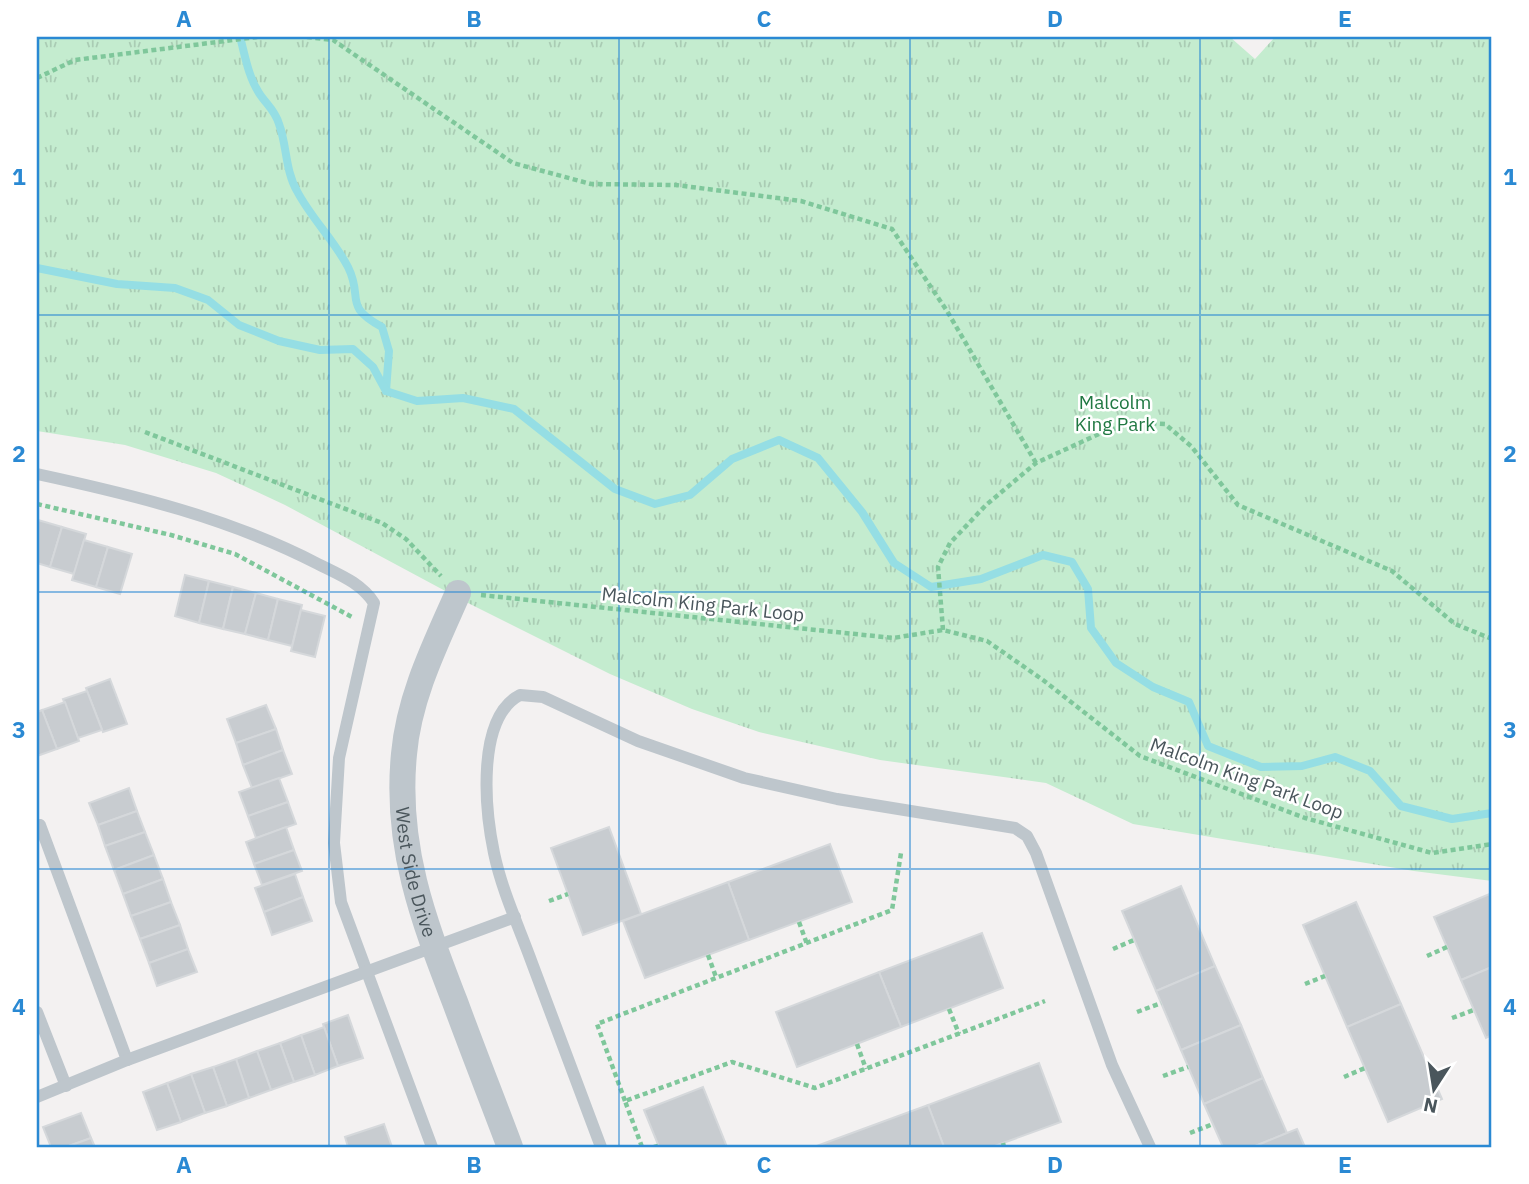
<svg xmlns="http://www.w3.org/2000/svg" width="1529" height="1184" viewBox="0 0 1529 1184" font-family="'IBM Plex Sans',sans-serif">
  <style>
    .park { fill: url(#park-tufts) }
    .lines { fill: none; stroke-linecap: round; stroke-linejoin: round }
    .stream { stroke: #95dee4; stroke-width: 8 }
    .building { fill: #c8ccd0; stroke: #d5d8db; stroke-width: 2 }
    .path { stroke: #7fc79b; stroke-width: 4.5; stroke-dasharray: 5 3.5; stroke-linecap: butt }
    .service { stroke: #bec6cc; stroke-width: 12 }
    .minor { stroke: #bec6cc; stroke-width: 26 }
    .grid { fill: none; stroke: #2a89d3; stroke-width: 2; stroke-opacity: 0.55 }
    .labels { text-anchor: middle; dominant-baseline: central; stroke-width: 5; stroke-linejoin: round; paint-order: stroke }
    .park-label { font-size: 19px; fill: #207842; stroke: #fff }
    .street-label { font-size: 19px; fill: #4a565c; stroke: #fff }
    .neatline { fill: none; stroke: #2a89d3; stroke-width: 2.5 }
    .grid-label { font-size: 23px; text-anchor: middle; font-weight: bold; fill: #2a89d3 }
  </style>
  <defs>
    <pattern id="park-tufts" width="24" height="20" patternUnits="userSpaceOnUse" patternTransform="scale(1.75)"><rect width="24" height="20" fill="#c4eccf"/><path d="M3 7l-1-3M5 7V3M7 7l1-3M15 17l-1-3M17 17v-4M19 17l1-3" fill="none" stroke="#aaccb4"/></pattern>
  </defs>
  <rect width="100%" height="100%" fill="#f3f1f1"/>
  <!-- park -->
  <path class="park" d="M37,37h1193l25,22 20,-22h217v844l-78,-10 -281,-47 -87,-41 -166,-23 -121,-28 -67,-23 -82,-35 -146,-73 -179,-96 -69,-32 -91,-28 -88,-14z"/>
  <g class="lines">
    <!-- stream -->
    <g class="stream">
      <path d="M240,37c5,18 8,39 19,56 7,11 16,17 20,31 8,21 6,46 18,67 14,27 37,49 51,76 16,32 -6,38 34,60l7,24 -3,40"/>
      <path d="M37,268l80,16 58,4 33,12 31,25 40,16 41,9 33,-1 20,18 13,24 31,10 46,-3 51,11 101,80 40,15 35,-9 42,-36 47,-19 39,18 44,54 32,51 37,24 50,-8 62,-24 29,7 16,27 3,39 25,35 37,24 36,15 19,44 53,21 41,-1 33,-9 35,14 31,35 51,13 40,-6"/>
    </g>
  </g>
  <!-- building -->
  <g class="building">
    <path d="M38,520l24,7 -12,40 -13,-4z"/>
    <path d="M62,527l24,7 -12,40 -24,-7z"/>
    <path d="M84,540l24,7 -12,40 -24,-7z"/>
    <path d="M108,547l24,7 -12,40 -24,-7z"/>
    <path d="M185,575l24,6 -10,42 -24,-7z"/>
    <path d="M209,581l24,6 -10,42 -24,-6z"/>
    <path d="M233,587l23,6 -11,41 -22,-5z"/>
    <path d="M256,593l22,6 -10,41 -23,-6z"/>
    <path d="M278,599l24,6 -10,41 -24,-6z"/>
    <path d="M301,610l24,6 -10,41 -24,-6z"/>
    <path d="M110,679l17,45 -24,8 -17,-44z"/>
    <path d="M87,691l15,39 -24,8 -15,-39z"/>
    <path d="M65,702l14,39 -22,8 -15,-39z"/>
    <path d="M266,705l10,24 -40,14 -9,-24z"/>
    <path d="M42,710l15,39 -20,7v-44z"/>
    <path d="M276,729l7,21 -40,15 -7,-22z"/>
    <path d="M283,750l9,24 -40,14 -9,-23z"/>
    <path d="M279,778l9,24 -40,14 -9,-24z"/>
    <path d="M129,788l8,23 -39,14 -9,-22z"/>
    <path d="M288,802l8,22 -40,14 -8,-22z"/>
    <path d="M137,811l8,21 -40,14 -7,-21z"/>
    <path d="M286,827l8,23 -40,14 -8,-22z"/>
    <path d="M609,827l32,87 -58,21 -32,-87z"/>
    <path d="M145,832l9,23 -40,15 -9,-24z"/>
    <path d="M830,844l22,58 -103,38 -21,-58z"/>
    <path d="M294,850l8,21 -40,14 -8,-21z"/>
    <path d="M154,855l9,24 -40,15 -9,-24z"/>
    <path d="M295,874l8,23 -39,15 -9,-24z"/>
    <path d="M163,879l8,23 -40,14 -8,-22z"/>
    <path d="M728,882l21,58 -104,38 -22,-57z"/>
    <path d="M1181,886l34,80 -59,25 -34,-80z"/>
    <path d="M1492,893v74l-31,13 -27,-63z"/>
    <path d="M303,897l9,24 -40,14 -8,-23z"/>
    <path d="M171,902l9,23 -40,14 -9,-23z"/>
    <path d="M1356,902l45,102 -54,23 -44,-102z"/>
    <path d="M180,925l8,24 -39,14 -9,-24z"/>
    <path d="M982,933l21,55 -102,39 -22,-55z"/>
    <path d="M188,949l9,23 -40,14 -8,-23z"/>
    <path d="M1215,966l26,59 -60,25 -25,-59z"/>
    <path d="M1492,967v68l-6,3 -25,-58z"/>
    <path d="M879,972l22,55 -104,40 -21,-55z"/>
    <path d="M1401,1004l41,95 -54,23 -41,-95z"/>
    <path d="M348,1015l15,43 -25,8 -15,-42z"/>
    <path d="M1241,1025l22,53 -59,26 -23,-54z"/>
    <path d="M324,1027l14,39 -23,9 -14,-40z"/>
    <path d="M301,1035l14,40 -21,7 -14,-39z"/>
    <path d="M280,1043l14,39 -23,8 -14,-39z"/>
    <path d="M257,1051l14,39 -22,8 -13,-39z"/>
    <path d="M236,1059l13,39 -22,8 -14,-39z"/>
    <path d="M1039,1063l22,59 -69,25h-48l-16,-42z"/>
    <path d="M213,1067l14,39 -22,7 -14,-39z"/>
    <path d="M191,1074l14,39 -24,9 -14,-39z"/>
    <path d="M1263,1078l24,55 -34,14h-30l-19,-43z"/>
    <path d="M167,1083l14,39 -24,8 -14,-38z"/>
    <path d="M703,1087l24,60h-68l-15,-37z"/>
    <path d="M928,1105l16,42h-130z"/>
    <path d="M81,1113l10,25 -25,9h-15l-8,-20z"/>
    <path d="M384,1124l8,23h-44l-3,-10z"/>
    <path d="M1297,1129l8,18h-52l34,-14z"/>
    <path d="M91,1138l4,9h-29z"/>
  </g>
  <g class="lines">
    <!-- path -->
    <g class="path">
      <path d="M307,37l26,3 180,123 78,21 85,1 125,16 91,28 55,82 89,152"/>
      <path d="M37,78l38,-18 182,-23"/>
      <path d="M145,432l237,91 24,16 35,37"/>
      <path d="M37,504l134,31 64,19 117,63"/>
      <path d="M481,595l412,43 50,-8 44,11 56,39 97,76 165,62 127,35 60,-9"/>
      <path d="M943,630l-5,-63 12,-24 36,-38 50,-42 65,-30 34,-11 30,2 26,22 47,59 154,66 63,53 37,15"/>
      <path d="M549,901l19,-7"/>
      <path d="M799,922l8,22"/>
      <path d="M1113,949l21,-9"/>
      <path d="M708,955l8,22"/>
      <path d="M1427,956l20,-9"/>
      <path d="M1305,984l20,-8"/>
      <path d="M949,1009l10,25"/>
      <path d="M1137,1012l24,-9"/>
      <path d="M1452,1018l22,-8"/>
      <path d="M857,1044l9,25"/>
      <path d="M1163,1076l25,-9"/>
      <path d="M1344,1077l21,-9"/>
      <path d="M625,1101l-28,-77 295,-114 9,-57"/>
      <path d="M1190,1133l23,-9"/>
      <path d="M1003,1143l1,4"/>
      <path d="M642,1147l-17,-46 107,-39 83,26 230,-87"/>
      <path d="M654,1147l4,-1"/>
    </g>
    <!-- service -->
    <g class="service">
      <path d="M37,474c97,21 192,44 281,90 22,11 43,19 56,39l-35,155 -5,85 7,59 91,245"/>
      <path d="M37,827l3,-2 87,235"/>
      <path d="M37,1012l29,74"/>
      <path d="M37,1097l90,-37 388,-143"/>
      <path d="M601,1147c-23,-61 -46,-122 -69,-184 -13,-36 -30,-72 -38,-110 -9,-43 -18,-135 26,-158l23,2 95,44 106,37 93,21 178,29 12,8 9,17 76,212 38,82"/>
    </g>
    <!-- minor -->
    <path class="minor" id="s1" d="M458,593c-23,52 -49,104 -54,161 -9,92 19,165 51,248 18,49 37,97 55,145"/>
  </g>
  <!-- grid -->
  <path class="grid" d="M329,37v1110M619,37v1110M910,37v1110M1200,37v1110M37,315h1455M37,592h1455M37,869h1455"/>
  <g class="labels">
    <!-- park labels -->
    <g class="park-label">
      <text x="1115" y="402">Malcolm<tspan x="1115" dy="22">King Park</tspan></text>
    </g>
    <!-- street labels -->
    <g class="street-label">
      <text transform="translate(703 604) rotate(6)">Malcolm King Park Loop</text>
      <text transform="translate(1247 778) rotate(20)">Malcolm King Park Loop</text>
      <text stroke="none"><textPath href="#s1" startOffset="290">West Side Drive</textPath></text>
    </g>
  </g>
  <!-- border -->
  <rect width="1529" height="1184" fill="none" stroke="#ffffff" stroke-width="77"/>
  <!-- north arrow -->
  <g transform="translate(1434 1089) rotate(192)" stroke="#ffffff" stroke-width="5" paint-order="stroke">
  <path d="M0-5L12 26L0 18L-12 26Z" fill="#4a565c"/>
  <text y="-10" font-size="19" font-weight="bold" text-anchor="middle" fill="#4a565c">N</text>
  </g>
  <rect x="38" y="38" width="1452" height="1108" class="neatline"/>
  <g class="grid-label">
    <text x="184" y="27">A</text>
    <text x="474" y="27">B</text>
    <text x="764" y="27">C</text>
    <text x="1055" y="27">D</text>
    <text x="1345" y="27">E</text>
    <text x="19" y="185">1</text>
    <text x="1510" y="185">1</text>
    <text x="19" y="462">2</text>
    <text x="1510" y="462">2</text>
    <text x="19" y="738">3</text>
    <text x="1510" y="738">3</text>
    <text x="19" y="1015">4</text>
    <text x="1510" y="1015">4</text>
    <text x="184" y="1173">A</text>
    <text x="474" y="1173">B</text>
    <text x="764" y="1173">C</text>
    <text x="1055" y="1173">D</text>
    <text x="1345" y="1173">E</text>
  </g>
</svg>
